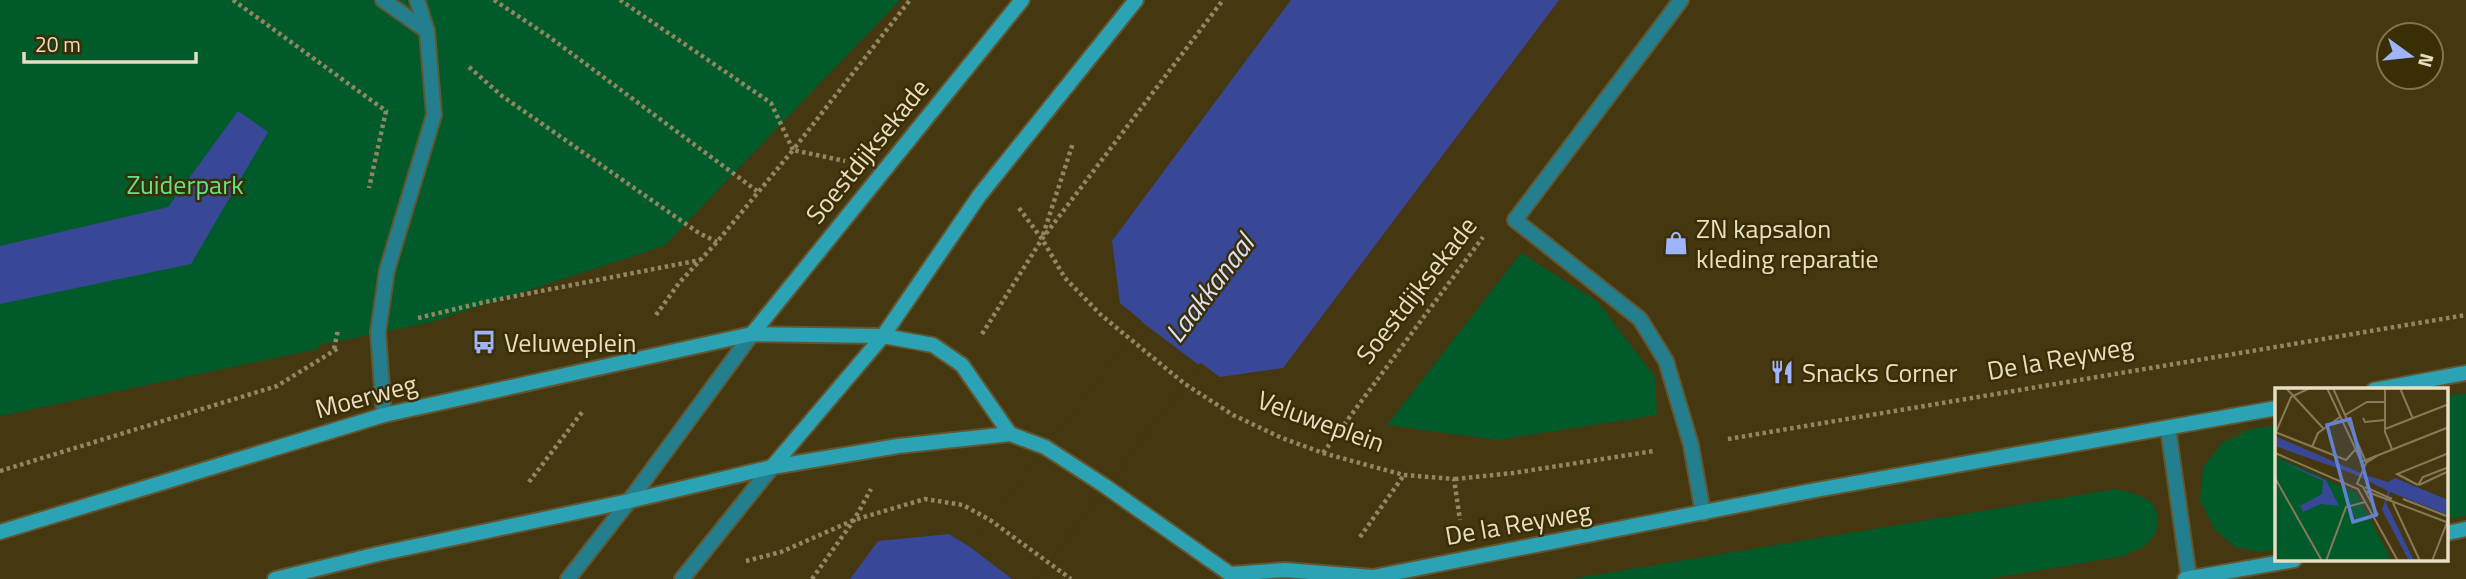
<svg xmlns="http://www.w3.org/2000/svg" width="2466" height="579" viewBox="0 0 2466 579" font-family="'Titillium Web',sans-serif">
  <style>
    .green { fill: #005a29 }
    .water { fill: #384897 }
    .pier { fill: #453810 }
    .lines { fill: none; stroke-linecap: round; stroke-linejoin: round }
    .street-casing { stroke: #625630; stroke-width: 18 }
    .secondary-casing { stroke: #625630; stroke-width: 18 }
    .path { stroke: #928765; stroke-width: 4.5; stroke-dasharray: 3.5 3.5; stroke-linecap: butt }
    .street { stroke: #237f8e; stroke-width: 14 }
    .secondary { stroke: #2ca2b5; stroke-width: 14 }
    .labels { text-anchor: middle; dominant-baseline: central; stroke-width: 5; stroke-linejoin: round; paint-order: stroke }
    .street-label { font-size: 26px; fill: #e7dec3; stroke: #3a2e04 }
    .park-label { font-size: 26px; fill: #68df8b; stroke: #3a2e04 }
    .poi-label { font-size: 26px; fill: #e7dec3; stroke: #3a2e04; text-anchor: start }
    .water-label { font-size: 28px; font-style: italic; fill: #d9e0f7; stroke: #3a2e04 }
    .inset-road { fill: none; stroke: #867a58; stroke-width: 2 }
    .view { fill: #6480d1; fill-opacity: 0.15; stroke: #6480d1; stroke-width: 3.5 }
    .inset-edge { fill: none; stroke: #e7dec3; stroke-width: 3.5 }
  </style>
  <rect width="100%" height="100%" fill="#453810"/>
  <!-- green -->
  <g class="green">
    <path d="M0,0h900l-236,246 -236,77 -109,22 -1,4 -318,67z"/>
    <path d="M1521,253l76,48 58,76 2,38 -160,25 -110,-15z"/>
    <path d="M2466,393v123l-19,3v-123z"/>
    <path d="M2277,425v124l-17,3 -25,-5 -20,-17 -15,-30 3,-33 19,-24 29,-14z"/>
    <path d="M2116,489l23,6 13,8 6,12 -2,17 -11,14 -22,10 -135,23h-417z"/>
  </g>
  <!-- water -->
  <g class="water">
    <path d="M1291,0h268l-276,368 -63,9 -19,-14 -10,5 -158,211h-183l28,-38 71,-7 21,13 4,-2 166,-214 2,-10 -22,-18 -8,-62z"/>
    <path d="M238,111l30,21 -77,132 -191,40v-58l168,-39z"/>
  </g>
  <!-- pier -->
  <path class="pier" d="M1142,322l57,43 -163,214h-24l-42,-32z"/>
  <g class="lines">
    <!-- street casing -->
    <g class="street-casing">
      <g id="street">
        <path d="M383,0l44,31"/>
        <path d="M1681,0l-166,220 125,99 26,42 25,84 12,68"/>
        <path d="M384,415l-6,-83 9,-62 47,-155 -7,-84 -10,-31"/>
        <path d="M2168,428l21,150"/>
        <path d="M568,579l61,-78 123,-167"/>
        <path d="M682,579l90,-112"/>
      </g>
    </g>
    <!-- secondary casing -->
    <g class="secondary-casing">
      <g id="secondary">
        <path d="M752,334l270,-334"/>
        <path d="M2374,390l92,-17"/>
        <path d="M772,467l111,-131 96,-140 157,-196"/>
        <path d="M0,532l384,-117 368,-81 131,2 50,9 29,20 48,69"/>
        <path d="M2447,533l19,-4"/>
        <path d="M1230,574l55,-4 88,7 443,-87 461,-82"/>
        <path d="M275,579l103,-25 251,-53 143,-34 126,-21 112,-12 35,13 60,39 125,88 2,5"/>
        <path d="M2185,579l109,-19"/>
      </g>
    </g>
    <!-- path -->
    <g class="path">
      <path d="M233,0l153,111 -17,77"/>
      <path d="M494,0l54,36 209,155"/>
      <path d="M620,0l151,103 22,47 117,-150"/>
      <path d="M469,67l33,29 197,137 18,9"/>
      <path d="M1019,208l23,31 23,39 36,37 84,69 48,31 49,23 41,15 81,22 50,4 6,41"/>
      <path d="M1043,235l30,-92"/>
      <path d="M656,315l23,-32 38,-41 76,-92 52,11"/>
      <path d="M418,318l67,-16 215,-42"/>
      <path d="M982,334l60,-95 181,-239"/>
      <path d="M334,349l4,-19"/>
      <path d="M1728,439l738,-124"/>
      <path d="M1323,453l160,-216"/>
      <path d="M0,471l277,-85 63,-39"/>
      <path d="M1455,479l58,-6 141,-22"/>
      <path d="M529,482l54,-71"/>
      <path d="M1360,537l44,-62"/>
      <path d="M746,561l35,-9 73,-32 71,-21 38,6 27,15 81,59"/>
      <path d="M812,579l42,-59 17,-31"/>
    </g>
    <!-- street -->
    <use href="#street" class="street"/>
    <!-- secondary -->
    <use href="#secondary" class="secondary"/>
  </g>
  <!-- icons -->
  <defs>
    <g id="shop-bare" transform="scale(1.89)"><path d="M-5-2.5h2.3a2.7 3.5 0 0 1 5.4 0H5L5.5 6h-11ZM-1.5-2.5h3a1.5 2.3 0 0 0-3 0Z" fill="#9eb4fd" stroke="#3a2e04" stroke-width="2.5" paint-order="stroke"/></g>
    <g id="bus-bare" transform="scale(1.89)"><path d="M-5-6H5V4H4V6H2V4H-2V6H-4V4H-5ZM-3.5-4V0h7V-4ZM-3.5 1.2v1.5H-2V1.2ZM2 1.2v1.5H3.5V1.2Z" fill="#9eb4fd" stroke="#3a2e04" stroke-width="2.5" paint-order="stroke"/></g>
    <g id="restaurant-bare" transform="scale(1.89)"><path d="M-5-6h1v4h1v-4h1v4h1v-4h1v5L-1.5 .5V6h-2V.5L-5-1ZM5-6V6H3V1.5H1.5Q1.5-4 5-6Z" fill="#9eb4fd" stroke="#3a2e04" stroke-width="2.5" paint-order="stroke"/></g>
  </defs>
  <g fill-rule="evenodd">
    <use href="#shop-bare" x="1676" y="243"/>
    <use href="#bus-bare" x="484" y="342"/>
    <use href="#restaurant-bare" x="1782" y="372"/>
  </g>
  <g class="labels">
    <!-- street labels -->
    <g class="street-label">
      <text transform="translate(867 151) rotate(-51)">Soestdijksekade</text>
      <text transform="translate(1416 290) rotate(-52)">Soestdijksekade</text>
      <text transform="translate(2060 358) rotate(-10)">De la Reyweg</text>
      <text transform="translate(366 396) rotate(-15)">Moerweg</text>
      <text transform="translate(1321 421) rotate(20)">Veluweplein</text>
      <text transform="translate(1518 523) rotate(-10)">De la Reyweg</text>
    </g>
    <!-- park labels -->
    <g class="park-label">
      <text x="185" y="184">Zuiderpark</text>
    </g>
    <!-- poi labels -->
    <g class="poi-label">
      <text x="1696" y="228">ZN kapsalon<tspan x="1696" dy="30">kleding reparatie</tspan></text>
      <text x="504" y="342">Veluweplein</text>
      <text x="1802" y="372">Snacks Corner</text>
    </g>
    <!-- water labels -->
    <g class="water-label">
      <text transform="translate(1209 288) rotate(-53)">Laakkanaal</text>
    </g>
  </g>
  <!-- overview -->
  <g transform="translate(2275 388)">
    <rect width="173" height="173" fill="#453810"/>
    <path d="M0,68l81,37 36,68h-117z" fill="#005a29"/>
    <path d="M0,48l90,39 23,7 7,-4 53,22v15l-58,-23 -4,11 28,58h-5l-27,-51 6,-19 -34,-17 -79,-28zM0,71l51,21 13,26 -18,-2 -18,8 -3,-6 22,-12 1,-13z" fill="#384897"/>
    <path class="inset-road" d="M11,0l37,40M52,0l35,75M58,0l33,74M110,0v44l7,17M125,0l13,31M70,27l22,-13h18M88,30l2,4 20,-2M110,41l64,-25M0,44l71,28 9,-10M1,44l15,-35 19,-9M37,59l6,-14 22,-16M0,65l83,36 40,72M86,74l88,-35M0,90l47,83M81,95l7,4 15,28M82,96l9,-21 11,-7M143,97l-21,-11 52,-21M143,97l5,-8 26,-10M144,97l30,-14M90,99l27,12M90,103l84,32M128,111l46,18M118,115l27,58M51,173l20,-54 19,-5M157,173l16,-41"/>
    <path class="view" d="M75,31l26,96 -23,7 -26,-97z"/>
    <rect width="173" height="173" class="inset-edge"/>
  </g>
  <!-- north arrow -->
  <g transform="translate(2410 56) rotate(105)"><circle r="33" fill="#3a2e04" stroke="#7f7450" stroke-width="2"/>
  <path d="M0-5L12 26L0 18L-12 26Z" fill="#9eb4fd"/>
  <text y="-10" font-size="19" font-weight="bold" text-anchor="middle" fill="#e7dec3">N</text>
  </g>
  <!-- scale -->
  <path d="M24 52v10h172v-10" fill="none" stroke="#e7dec3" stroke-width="3.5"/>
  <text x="35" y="52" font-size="21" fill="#e7dec3" stroke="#3a2e04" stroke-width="5" paint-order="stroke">20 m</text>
</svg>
